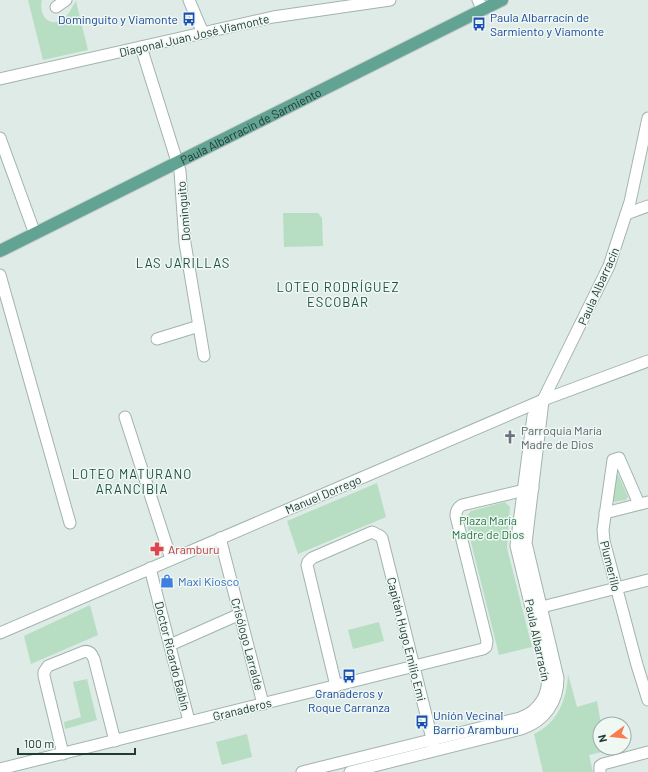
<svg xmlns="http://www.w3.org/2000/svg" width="648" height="772" viewBox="0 0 648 772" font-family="Barlow,sans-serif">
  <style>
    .green { fill: #b7dec2 }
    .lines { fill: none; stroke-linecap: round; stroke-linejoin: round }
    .minor-casing { stroke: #a2b3ad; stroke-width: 13 }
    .major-casing { stroke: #c1c8c6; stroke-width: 14 }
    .minor { stroke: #fff; stroke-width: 11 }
    .major { stroke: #62a393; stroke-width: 12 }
    .labels { text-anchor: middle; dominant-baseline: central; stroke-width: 3; stroke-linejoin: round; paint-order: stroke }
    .transit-label { font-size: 12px; fill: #164399; stroke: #f0f8f4; text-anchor: start }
    .street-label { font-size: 12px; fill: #203c35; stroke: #f0f8f4 }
    .worship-label { font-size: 12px; fill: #5b616d; stroke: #f0f8f4; text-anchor: start }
    .park-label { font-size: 12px; fill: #287547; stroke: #f0f8f4 }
    .health-label { font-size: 12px; fill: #be3a42; stroke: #f0f8f4; text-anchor: start }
    .shop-label { font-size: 12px; fill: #366cbe; stroke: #f0f8f4; text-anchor: start }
    .neighbourhood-label { font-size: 13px; letter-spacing: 1px; fill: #1b4f43; stroke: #f0f8f4 }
  </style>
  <rect width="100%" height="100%" fill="#dfebe6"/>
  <!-- green -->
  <g class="green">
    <path d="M28,0h14c-4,14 7,29 21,19 6,-4 9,-12 13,-18l12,49 -45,10z"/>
    <path d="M283,213h35l4,5 1,28 -39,1z"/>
    <path d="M618,474l10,23 -2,3 -12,2 -1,-1 4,-26z"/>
    <path d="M377,483l9,34 -88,37 -11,-33z"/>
    <path d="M505,502l5,5 -3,41 25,99 -33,8 -34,-137 6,-7z"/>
    <path d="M90,605l8,30 -67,29 -7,-28z"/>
    <path d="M379,622l5,19 -31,8 -5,-19z"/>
    <path d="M568,674l9,33 20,-6 4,23h-1v24h6v3l-17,4 4,17h-50l-9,-38c24,-11 33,-35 34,-60z"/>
    <path d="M87,679l10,41 -32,9 -1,-7 17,-5 -8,-35z"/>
    <path d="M247,734l5,23 -30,8 -6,-23z"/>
  </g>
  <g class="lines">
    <!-- minor casing -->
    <g class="minor-casing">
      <g id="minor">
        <path d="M189,0l14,33"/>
        <path d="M478,0l5,10"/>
        <path d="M56,7l10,-7"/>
        <path d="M141,47l39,124 5,72 19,113"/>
        <path d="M0,79l273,-62 117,-17"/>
        <path d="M0,138l35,96"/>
        <path d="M626,214l22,-8"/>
        <path d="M0,275l70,248"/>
        <path d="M157,339l42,-13"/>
        <path d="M125,417l46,142"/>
        <path d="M639,504l-20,-46 -6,2 -10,70 1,11 33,124 11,35"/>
        <path d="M605,513l43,-11"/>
        <path d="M220,538l43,166"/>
        <path d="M150,568l39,153"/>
        <path d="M534,609l114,-29"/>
        <path d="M0,633l543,-233 105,-39"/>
        <path d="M170,645l70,-31"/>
        <path d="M336,686l-29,-121 1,-3 4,-4 60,-26 8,4 2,2 52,209"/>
        <path d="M63,754l-19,-78v-4l4,-6 35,-14c6,-2 9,2 11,7l21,82"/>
        <path d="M0,769l483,-120 3,-2 1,-6 -31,-125c0,-5 1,-8 6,-11l71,-17"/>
        <path d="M302,772l218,-54c20,-7 30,-25 27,-45l-31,-127 17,-130 10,-16 66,-134 21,-64 18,-84"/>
        <path d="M350,772l171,-43c24,-8 37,-27 37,-51l-32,-135 17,-142"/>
        <path d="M600,772v-6l3,-2 45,-12"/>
      </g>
    </g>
    <!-- major casing -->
    <g class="major-casing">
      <g id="major">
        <path id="s1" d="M0,251l502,-251"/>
      </g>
    </g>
    <!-- minor -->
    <use href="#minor" class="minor"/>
    <!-- major -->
    <use href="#major" class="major"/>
  </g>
  <!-- icons -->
  <defs>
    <g id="bus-bare" transform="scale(1.08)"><path d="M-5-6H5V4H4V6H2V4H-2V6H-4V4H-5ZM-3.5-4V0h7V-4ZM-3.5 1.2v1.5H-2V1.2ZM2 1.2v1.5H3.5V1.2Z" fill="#1a4fb4" stroke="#f0f8f4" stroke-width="2.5" paint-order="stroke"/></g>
    <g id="church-bare" transform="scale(1.08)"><path d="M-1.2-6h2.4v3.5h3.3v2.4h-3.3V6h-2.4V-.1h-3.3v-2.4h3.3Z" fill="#6b7280" stroke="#f0f8f4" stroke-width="2.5" paint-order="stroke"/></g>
    <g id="pharmacy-bare" transform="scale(1.08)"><path d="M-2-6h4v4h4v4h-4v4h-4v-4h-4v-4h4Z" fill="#e0444e" stroke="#f0f8f4" stroke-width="2.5" paint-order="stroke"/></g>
    <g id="shop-bare" transform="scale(1.08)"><path d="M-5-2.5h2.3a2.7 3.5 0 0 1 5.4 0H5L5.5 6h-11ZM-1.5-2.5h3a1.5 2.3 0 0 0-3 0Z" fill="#3f7fe0" stroke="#f0f8f4" stroke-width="2.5" paint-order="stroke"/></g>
  </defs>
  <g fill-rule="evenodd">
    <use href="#bus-bare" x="189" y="19"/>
    <use href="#bus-bare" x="479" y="24"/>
    <use href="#church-bare" x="510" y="437"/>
    <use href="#pharmacy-bare" x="157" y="549"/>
    <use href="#shop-bare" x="167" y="581"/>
    <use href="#bus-bare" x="349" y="676"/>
    <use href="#bus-bare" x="422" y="722"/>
  </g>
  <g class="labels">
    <!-- transit labels -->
    <g class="transit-label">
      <text x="490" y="17">Paula Albarracín de<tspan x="490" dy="14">Sarmiento y Viamonte</tspan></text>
      <text x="178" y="19" text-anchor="end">Dominguito y Viamonte</text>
      <text x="349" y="693" text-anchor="middle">Granaderos y<tspan x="349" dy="14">Roque Carranza</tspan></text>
      <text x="433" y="715">Unión Vecinal<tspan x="433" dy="14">Barrio Aramburu</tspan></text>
    </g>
    <!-- street labels -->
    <g class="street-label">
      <text transform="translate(194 35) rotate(-13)">Diagonal Juan José Viamonte</text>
      <text stroke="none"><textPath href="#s1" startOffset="280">Paula Albarracín de Sarmiento</textPath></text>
      <text transform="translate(183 211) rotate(-95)">Dominguito</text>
      <text transform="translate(598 286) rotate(-66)">Paula Albarracín</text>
      <text transform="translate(323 494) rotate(-23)">Manuel Dorrego</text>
      <text transform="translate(611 566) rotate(76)">Plumerillo</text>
      <text transform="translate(407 639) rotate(76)">Capitán Hugo Emilio Emi</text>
      <text transform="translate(538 640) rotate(78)">Paula Albarracín</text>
      <text transform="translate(248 644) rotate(75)">Crisólogo Larralde</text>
      <text transform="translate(173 656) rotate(76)">Doctor Ricardo Balbín</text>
      <text transform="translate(242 709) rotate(-14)">Granaderos</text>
    </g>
    <!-- worship labels -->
    <g class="worship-label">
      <text x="521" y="430">Parroquia María<tspan x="521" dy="14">Madre de Dios</tspan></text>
    </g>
    <!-- park labels -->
    <g class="park-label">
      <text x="488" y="520">Plaza María<tspan x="488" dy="14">Madre de Dios</tspan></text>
    </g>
    <!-- health labels -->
    <g class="health-label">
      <text x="168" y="549">Aramburu</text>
    </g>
    <!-- shop labels -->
    <g class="shop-label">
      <text x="178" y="581">Maxi Kiosco</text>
    </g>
    <!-- neighbourhood labels -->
    <g class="neighbourhood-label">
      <text x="183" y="263">LAS JARILLAS</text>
      <text x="338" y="287">LOTEO RODRÍGUEZ<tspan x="338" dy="15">ESCOBAR</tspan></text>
      <text x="132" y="474">LOTEO MATURANO<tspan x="132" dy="15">ARANCIBIA</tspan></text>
    </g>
  </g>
  <!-- north arrow -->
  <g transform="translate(612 736) rotate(255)"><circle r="19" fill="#f0f8f4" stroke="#9dada8"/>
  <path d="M0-3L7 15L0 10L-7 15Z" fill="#f87d51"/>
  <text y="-6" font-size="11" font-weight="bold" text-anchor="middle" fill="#203c35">N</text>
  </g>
  <!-- scale -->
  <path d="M18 748v6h117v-6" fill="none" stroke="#203c35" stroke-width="2"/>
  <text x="24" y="748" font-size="12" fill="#203c35" stroke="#f0f8f4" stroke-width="3" paint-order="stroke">100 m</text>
</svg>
